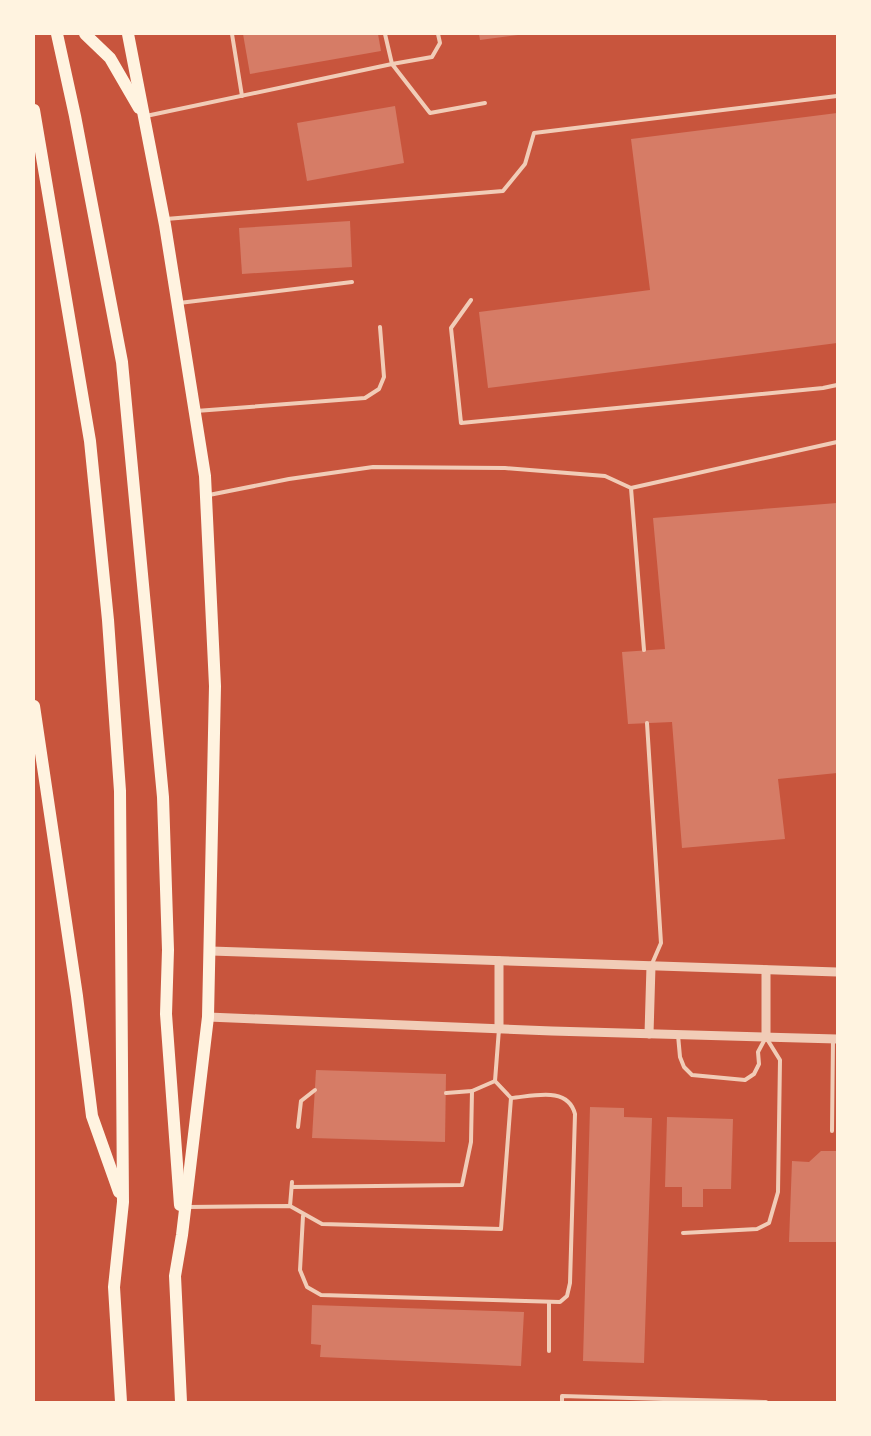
<svg xmlns="http://www.w3.org/2000/svg" width="871" height="1436" viewBox="0 0 871 1436" font-family="'Roboto Condensed',sans-serif">
  <style>
    .building { fill: #d67c66 }
    .lines { fill: none; stroke-linecap: round; stroke-linejoin: round }
    .service { stroke: #f1ccb7; stroke-width: 4 }
    .tertiary { stroke: #f1ccb7; stroke-width: 9 }
    .primary { stroke: #fff3e0; stroke-width: 12 }
  </style>
  <rect width="100%" height="100%" fill="#c8553d"/>
  <!-- building -->
  <g class="building">
    <path d="M243,34h135l3,17 -131,23z"/>
    <path d="M479,34h39v1l-38,5z"/>
    <path d="M395,106l9,57 -97,18 -10,-58z"/>
    <path d="M837,113v230l-349,45 -9,-76 171,-22 -19,-151z"/>
    <path d="M350,221l2,46 -110,7 -3,-46z"/>
    <path d="M837,503v270l-59,6 7,60 -103,9 -10,-126 -44,2 -6,-72 43,-3 -12,-131z"/>
    <path d="M316,1070l130,4 -1,68 -133,-4z"/>
    <path d="M590,1107l34,1v9l28,1 -8,245 -61,-2z"/>
    <path d="M667,1117l66,2 -2,70h-28v18h-21v-20h-17z"/>
    <path d="M821,1151h16v91h-48l3,-81 17,1z"/>
    <path d="M312,1305l212,7 -3,54 -201,-9 1,-12 -10,-1z"/>
  </g>
  <g class="lines">
    <!-- service -->
    <g class="service">
      <path d="M232,34l10,62"/>
      <path d="M438,34l2,9 -8,14 -40,7 38,49 55,-10"/>
      <path d="M146,116l246,-52 -7,-30"/>
      <path d="M166,219l337,-28 22,-27 9,-31 303,-37"/>
      <path d="M471,300l-20,28 10,95 362,-35 14,-3"/>
      <path d="M179,303l173,-21"/>
      <path d="M196,411l169,-13 14,-9 5,-12 -4,-50"/>
      <path d="M631,488l206,-46"/>
      <path d="M209,495l80,-16 84,-12 132,1 100,8 26,12 13,162"/>
      <path d="M647,723l14,220 -10,23"/>
      <path d="M678,1035l2,22 4,10 8,8 53,5 9,-6 5,-10 -1,-12 8,-15"/>
      <path d="M446,1093l26,-2 23,-10"/>
      <path d="M298,1127l3,-26 14,-11"/>
      <path d="M832,1131l1,-92"/>
      <path d="M292,1187l170,-2 9,-43 1,-51"/>
      <path d="M290,1206l2,-24"/>
      <path d="M188,1207l102,-1 32,18 179,5 10,-131 -16,-17 4,-52"/>
      <path d="M303,1216l-3,54 7,17 14,8 239,7 7,-6 3,-13 5,-169c-7,-28 -41,-18 -64,-16"/>
      <path d="M683,1233l74,-4 12,-6 9,-31 2,-132 -13,-21"/>
      <path d="M549,1351v-49"/>
      <path d="M562,1402v-6l204,6"/>
    </g>
    <!-- tertiary -->
    <g class="tertiary">
      <path d="M211,951l626,21"/>
      <path d="M499,961v68"/>
      <path d="M208,1017l344,14 285,8"/>
      <path d="M649,1034l2,-68"/>
      <path d="M766,1037v-67"/>
    </g>
    <!-- primary -->
    <g class="primary">
      <path d="M57,34l18,82 47,246 41,435 5,153 -2,64 14,191"/>
      <path d="M85,34l25,24 29,50"/>
      <path d="M128,34l37,191 40,251 10,210 -7,331 -26,218 -7,41 6,126"/>
      <path d="M34,110l56,331 18,179 12,171 3,411 -9,85 7,115"/>
      <path d="M34,706l43,290 15,120 27,76"/>
    </g>
  </g>
  <!-- border -->
  <rect width="871" height="1436" fill="none" stroke="#fff3e0" stroke-width="70"/>
</svg>
